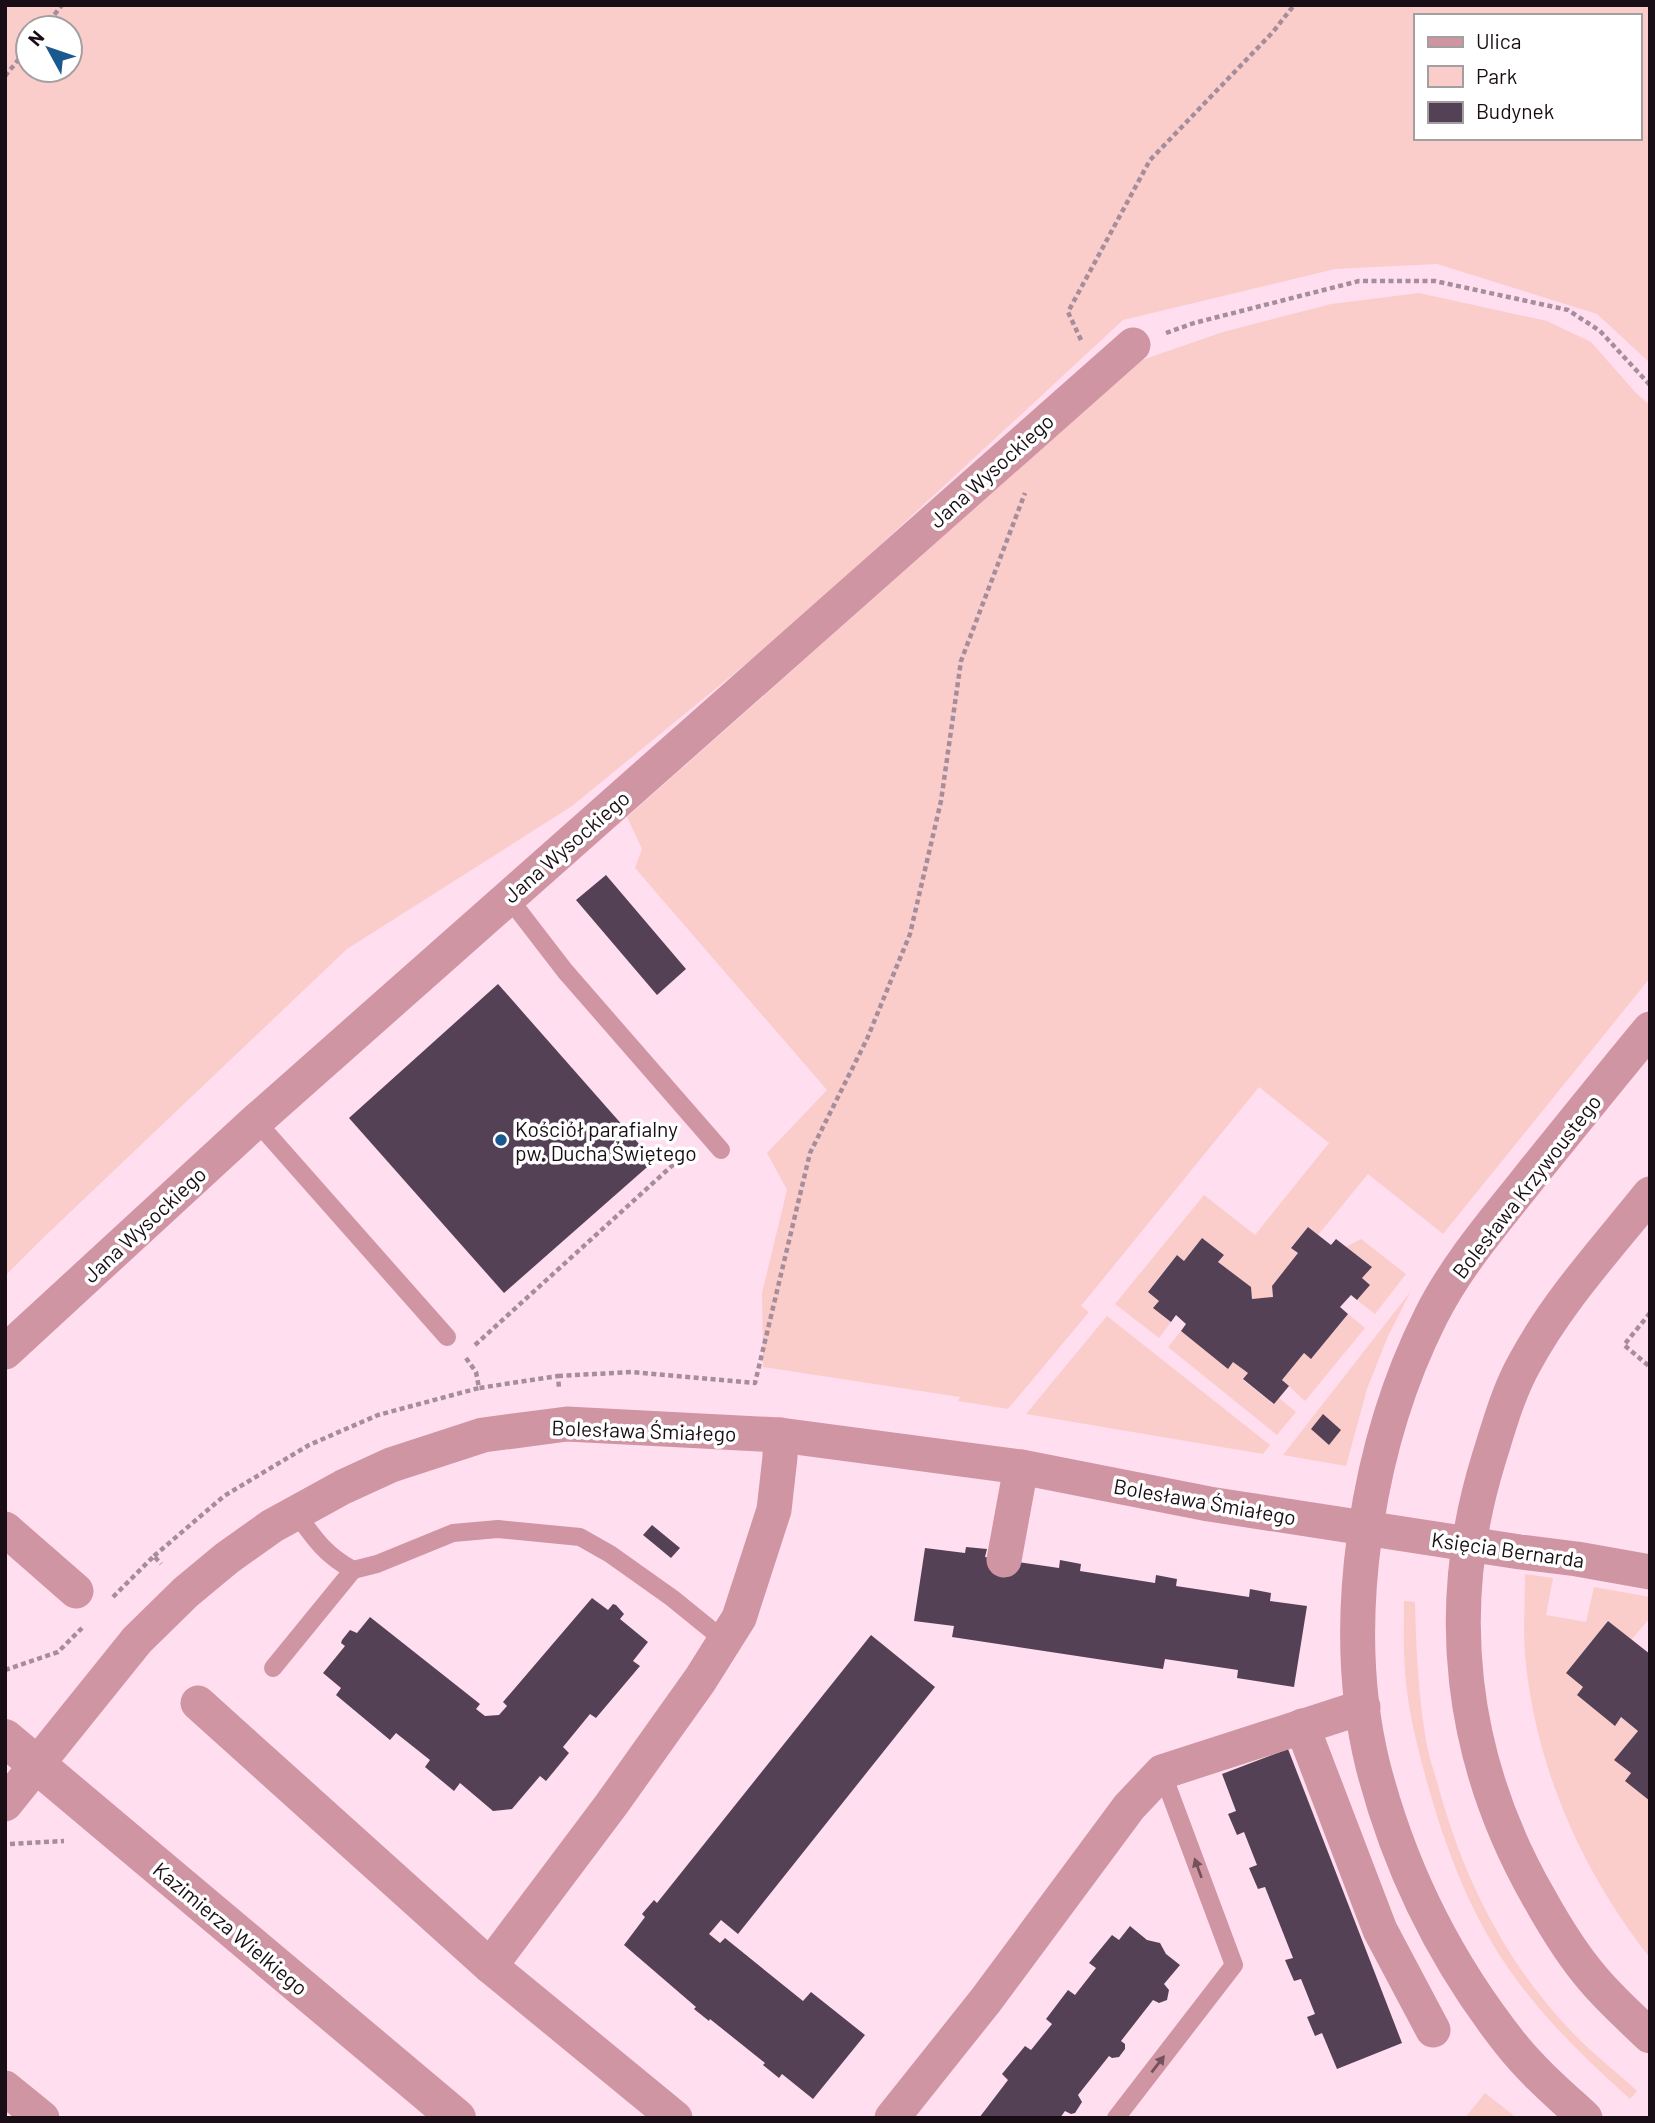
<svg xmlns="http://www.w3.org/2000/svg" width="1655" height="2123" viewBox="0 0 1655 2123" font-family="Barlow,sans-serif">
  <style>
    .green { fill: #facdcb; fill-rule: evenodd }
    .building { fill: #554156 }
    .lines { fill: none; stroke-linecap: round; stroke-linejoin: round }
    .path { stroke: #a68d9b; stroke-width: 4.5; stroke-dasharray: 5 3.5; stroke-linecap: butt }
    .service { stroke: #d095a3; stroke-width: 18 }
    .minor { stroke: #d095a3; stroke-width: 35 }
    .tertiary { stroke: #d095a3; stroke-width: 38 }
    .oneway { fill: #74525c }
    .poi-dot { fill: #1a598f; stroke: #fff; stroke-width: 2.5 }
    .labels { text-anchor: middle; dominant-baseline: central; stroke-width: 7; stroke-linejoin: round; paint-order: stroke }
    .street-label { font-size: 21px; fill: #190e15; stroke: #fff }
    .poi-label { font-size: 21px; fill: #190e15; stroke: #fff; text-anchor: start }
  </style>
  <rect width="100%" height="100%" fill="#ffdef0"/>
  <!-- green -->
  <g class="green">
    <path d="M5,5h1645v358l-53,-49 -160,-50 -102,5 -212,51 -328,304 -223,182 -225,143 -304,289 -38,38zM1415,16h224v122h-224zM28,28h42v42h-42z"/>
    <path d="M1419,293l128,28 44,21 45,51 14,12v573l-207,256 -75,-60 -50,61 -10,-8 -17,20 7,6 -26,33 1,11 -21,2 -2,-12 -32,-25 6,-7 -22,-17 -18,23 -7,-6 -29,36 11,10 -5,8 17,13 -12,16 -44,-34 89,-109 51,40 74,-92 -70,-56 -178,219 8,6 -81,97 -50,-8 2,-4 -197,-30 -1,-74 25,-103 -20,-37 60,-63 -192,-222 7,-19 -15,-32 515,-457 81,-28 108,-28z"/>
    <path d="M1361,1239l45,35 -31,40 -18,-14 13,-15 -8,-7 9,-11 -25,-20z"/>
    <path d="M1411,1291l-23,45 -21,53 -21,77 -63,-11z"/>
    <path d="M1348,1314l17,14 -60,73 -23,-21 22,-27 8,5z"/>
    <path d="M1107,1316l163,129 -7,9 -237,-40z"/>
    <path d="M1181,1331l47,38 5,-7 15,11 -5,7 30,24 6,-6 17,14 -19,23 -109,-88z"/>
    <path d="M1525,1574l28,4 -7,37 40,7 8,-35 56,10v21l-19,22 -23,-19 -42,52 17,14 -5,9 36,29 7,-8 17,14 -24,29 17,13 -6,8 25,20v157c-69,-88 -115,-192 -125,-303 -2,-27 0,-54 0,-81z"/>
    <path d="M1404,1601l11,1c1,44 3,88 10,132 2,17 8,34 13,51 26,98 74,190 147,260 17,16 35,30 52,46l-7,8c-41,-37 -81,-75 -114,-120 -45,-61 -71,-131 -91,-204 -9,-34 -18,-69 -20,-105 -2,-23 -1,-46 -1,-69z"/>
    <path d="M1485,2093l32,25h-52z"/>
  </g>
  <!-- building -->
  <g class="building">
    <path d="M606,875l80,94 -29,26 -81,-95z"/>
    <path d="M498,984l156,177 -150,132 -155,-175z"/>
    <path d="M1308,1227l23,18 5,-6 36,28 -10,11 8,7 -13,15 -6,-5 -11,12 8,7 -37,45 -7,-6 -22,27 7,6 -15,18 -31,-25 5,-6 -15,-11 -5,7 -47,-38 5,-7 -10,-9 -5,7 -18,-14 6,-7 -11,-9 29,-37 7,6 18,-23 22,17 -6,7 33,25 1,12 21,-2 -1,-11 26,-33 -7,-5z"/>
    <path d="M1323,1414l18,16 -12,15 -18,-16z"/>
    <path d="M652,1525l28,23 -9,10 -28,-23z"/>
    <path d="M966,1547l21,2 -2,8 19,3 55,8 1,-8 21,4 -1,7 75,12 1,-8 21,4 -1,7 73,11 1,-8 21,4 -1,8 37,5 -13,81 -57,-9 1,-8 -73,-11 -2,10 -211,-32 2,-11 -40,-5 11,-73 40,5z"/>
    <path d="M592,1598l16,12 5,-6 3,1 8,9 -4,5 28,23 -15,19 7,5 -44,52 -6,-4 -27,33 6,6 -23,28 -6,-5 -28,33 -19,2 -33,-28 -6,8 -29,-24 5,-7 -34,-27 -6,7 -54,-45 5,-7 -18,-15 22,-27 -4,-3 1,-3 8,-10 7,3 13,-16 110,87 -4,5 9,7 14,-1 8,-9 -4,-4z"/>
    <path d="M1608,1621l42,33v147l-25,-20 6,-8 -17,-13 24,-29 -17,-14 -6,9 -38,-31 6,-8 -17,-14z"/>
    <path d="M871,1635l64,52 -197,247 -17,-14 -12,14 11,9 5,-5 78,63 8,-9 54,43 -52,64 -31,-25 -3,4 -16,-13 2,-2 -55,-44 -1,2 -15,-12 2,-2 -72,-62 21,-28 -3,-3 12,-14 3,3z"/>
    <path d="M1288,1749l114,294 -65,26 -15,-36 -7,3 -8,-19 8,-3 -14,-35 -7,2 -9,-21 8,-2 -28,-71 -7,2 -9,-21 8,-3 -13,-33 -7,3 -9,-21 8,-3 -14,-37z"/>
    <path d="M1130,1926l17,14 13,3 6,11 14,11 -16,19 5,6 -2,10 -8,3 -6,-3 -32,41 4,3v5l-6,8 -7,1 -3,-2 -31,39 4,7 -7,11 -4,1 -6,-3 -5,7h-81l29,-38 -6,-6 23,-28 6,4 21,-26 -6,-5 22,-29 7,5 21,-27 -7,-5 23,-28 7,5z"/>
  </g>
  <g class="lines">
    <!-- path -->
    <g class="path">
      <path d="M44,28l18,-23"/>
      <path d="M5,76l23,-28"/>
      <path d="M1166,333l28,-10 165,-42h76l133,29 32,21 50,54"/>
      <path d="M1081,340l-13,-28 82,-152 123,-128 21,-27"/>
      <path d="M1650,1313l-26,32 26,22"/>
      <path d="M475,1345l211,-192"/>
      <path d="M466,1358l10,14 3,16 79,-12 1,12"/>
      <path d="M558,1376l73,-4 124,11 55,-230 57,-114 43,-105 31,-133 20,-140 64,-168"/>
      <path d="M154,1556l70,-60 85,-51 69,-30 101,-27"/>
      <path d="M113,1597l41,-41 7,8"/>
      <path d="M5,1670l53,-18 24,-24"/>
      <path d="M10,1844l54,-3"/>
    </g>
    <!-- service -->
    <g class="service">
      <path d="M508,897l57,74 156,179"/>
      <path d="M256,1121l191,216"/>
      <path d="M296,1513c18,25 29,42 57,57l24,-6 76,-31 45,-4 82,8 30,17 62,44 53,43"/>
      <path d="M273,1668l80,-98"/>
      <path d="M1116,2118l118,-153 -72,-193"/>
    </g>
    <!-- minor -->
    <g class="minor">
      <path d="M1650,1194c-44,55 -93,108 -126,170 -16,29 -25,62 -35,94 -47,151 -29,301 49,438 16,29 34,59 56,84 17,20 37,38 56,56"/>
      <path d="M5,1352l251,-231 877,-776"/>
      <path d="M5,1529l71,62"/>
      <path d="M1004,1560l17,-93"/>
      <path d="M198,1703l292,263"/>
      <path d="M1302,1726l78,204 53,100"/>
      <path d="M5,1804l132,-164 49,-48 41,-34 45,-32 71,-39 48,-22 92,-30 84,-11 213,11 241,32 188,37 311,48 57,7 73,13"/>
      <path d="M5,2088l37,30"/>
      <path d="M675,2118l-185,-152 121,-161 89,-125 39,-62 35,-108 6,-53v-22"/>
      <path d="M892,2118l94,-118 143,-193 33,-35 201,-65"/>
      <path d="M1585,2118c-26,-24 -53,-47 -75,-75 -64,-81 -111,-176 -137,-277 -35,-141 -7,-321 58,-450 26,-52 65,-96 101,-142 39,-48 78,-97 118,-145"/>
    </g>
    <!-- tertiary -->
    <path class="tertiary" d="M5,1738l452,380"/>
  </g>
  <!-- one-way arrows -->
  <defs><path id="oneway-solid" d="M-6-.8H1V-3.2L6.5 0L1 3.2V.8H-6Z" transform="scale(1.75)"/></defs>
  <g class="oneway">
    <use href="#oneway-solid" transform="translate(1198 1868) rotate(-110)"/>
    <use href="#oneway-solid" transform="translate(1158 2064) rotate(-52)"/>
  </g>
  <!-- markers -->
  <circle class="poi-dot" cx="501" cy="1140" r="7"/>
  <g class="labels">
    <!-- street labels -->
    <g class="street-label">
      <text transform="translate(991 470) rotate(-42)">Jana Wysockiego</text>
      <text transform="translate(566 846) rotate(-41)">Jana Wysockiego</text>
      <text transform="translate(1526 1186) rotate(-52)">Bolesława Krzywoustego</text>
      <text transform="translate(144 1224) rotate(-43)">Jana Wysockiego</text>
      <text transform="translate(644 1430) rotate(2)">Bolesława Śmiałego</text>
      <text transform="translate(1205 1501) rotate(10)">Bolesława Śmiałego</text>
      <text transform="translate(1508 1549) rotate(8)">Księcia Bernarda</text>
      <text transform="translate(231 1928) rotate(40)">Kazimierza Wielkiego</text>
    </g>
    <!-- poi labels -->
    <g class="poi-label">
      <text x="515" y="1128">Kościół parafialny<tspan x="515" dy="24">pw. Ducha Świętego</tspan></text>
    </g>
  </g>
  <!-- border -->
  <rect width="1655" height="2123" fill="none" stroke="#190e15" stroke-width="14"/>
  <!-- legend -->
  <rect x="1414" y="14" width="228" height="126" fill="#ffffff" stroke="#a39fa1" stroke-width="2"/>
  <rect x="1428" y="37" width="35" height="10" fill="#d095a3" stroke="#a39fa1" stroke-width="2"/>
  <text x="1476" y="49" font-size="21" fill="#190e15">Ulica</text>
  <rect x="1428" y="66" width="35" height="21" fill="#facdcb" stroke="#a39fa1" stroke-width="2"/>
  <text x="1476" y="84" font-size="21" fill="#190e15">Park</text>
  <rect x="1428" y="102" width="35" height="21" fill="#554156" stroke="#a39fa1" stroke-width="2"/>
  <text x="1476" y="119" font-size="21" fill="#190e15">Budynek</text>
  <!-- north arrow -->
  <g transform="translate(49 49) rotate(310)"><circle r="33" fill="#ffffff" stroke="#a39fa1" stroke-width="2"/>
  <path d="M0-5L12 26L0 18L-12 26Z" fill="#1a598f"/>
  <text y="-10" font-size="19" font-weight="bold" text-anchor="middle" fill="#190e15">N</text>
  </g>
</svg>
